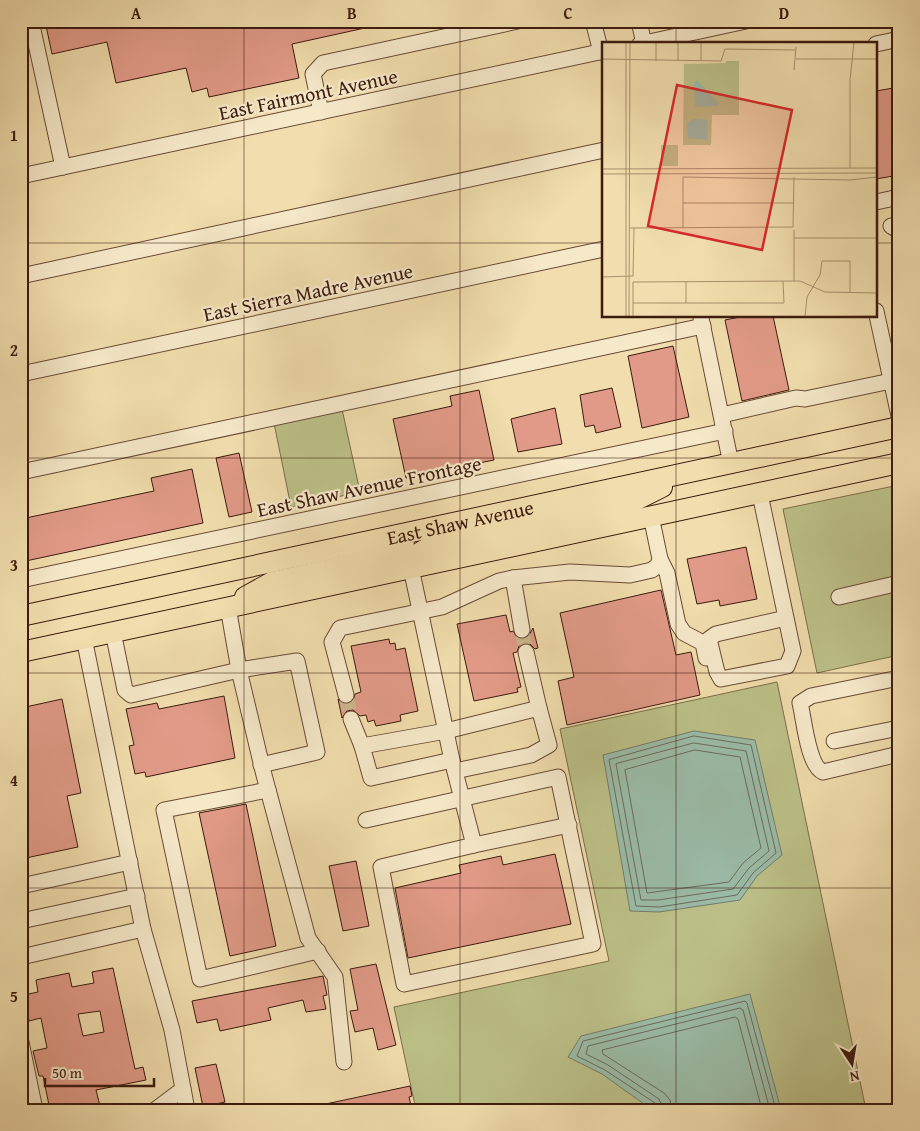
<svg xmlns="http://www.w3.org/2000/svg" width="920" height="1131" viewBox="0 0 920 1131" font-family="'Gentium Book Plus',serif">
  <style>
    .green { fill: #bcc088; stroke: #7c6d4b }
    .water { fill: #9bbca8; stroke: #757b6a }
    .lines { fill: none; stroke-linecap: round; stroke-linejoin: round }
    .shore { stroke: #6c6b5b; stroke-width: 1 }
    .building { fill: #e19a87; stroke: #3c1a0e; fill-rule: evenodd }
    .minor-tunnel { stroke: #cdb68d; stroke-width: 15; stroke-dasharray: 15 8; stroke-linecap: butt }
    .minor-casing { stroke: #694b36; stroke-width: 17 }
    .major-casing { stroke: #3c1a0e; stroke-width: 22 }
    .minor { stroke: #f6e9ca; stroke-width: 15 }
    .major { stroke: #f1ddad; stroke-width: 20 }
    .grid { fill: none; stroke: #3c1a0e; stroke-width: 1; stroke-opacity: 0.55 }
    .labels { text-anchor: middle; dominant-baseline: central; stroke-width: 4.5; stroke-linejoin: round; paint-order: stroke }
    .street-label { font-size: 20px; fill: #3c1a0e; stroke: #f6e9ca }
    .inset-road { fill: none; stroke: #a98f6d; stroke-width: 1 }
    .view { fill: #d62828; fill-opacity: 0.15; stroke: #d62828; stroke-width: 2.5 }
    .inset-edge { fill: none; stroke: #3c1a0e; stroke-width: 2.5 }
    .neatline { fill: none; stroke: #3c1a0e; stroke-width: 2 }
    .grid-label { font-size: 16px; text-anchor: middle; font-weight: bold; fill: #3c1a0e }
  </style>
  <rect width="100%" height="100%" fill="#f1ddad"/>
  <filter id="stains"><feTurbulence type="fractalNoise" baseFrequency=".004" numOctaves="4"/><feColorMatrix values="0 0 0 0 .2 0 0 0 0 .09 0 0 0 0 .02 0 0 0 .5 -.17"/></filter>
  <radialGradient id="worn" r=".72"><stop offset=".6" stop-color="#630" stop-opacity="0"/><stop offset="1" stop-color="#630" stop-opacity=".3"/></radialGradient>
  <!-- green -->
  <g class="green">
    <path d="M342,409l18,83 -69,15 -17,-84z"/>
    <path d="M899,485v170l-82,18 -34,-164z"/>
    <path d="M777,682l89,428h-450l-22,-103 215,-46 -49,-232z"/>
  </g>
  <!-- water -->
  <g class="water">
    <path d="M694,731l61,9 27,115 -25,21 -17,24 -81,12 -29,-1 -27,-156z"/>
    <path d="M750,994l31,116h-123l-14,-6 -42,-30 -34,-17 13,-21z"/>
  </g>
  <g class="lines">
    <!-- shore -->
    <g class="shore">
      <path d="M694,736l57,9 25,108 -23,20 -16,22 -78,12 -23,-1 -27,-146z"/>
      <path d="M694,743l52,8 23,100 -20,17 -16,21 -75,11h-17l-25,-136z"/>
      <path d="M695,750l45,7 21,91 -18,15 -14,19 -82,11 -22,-123z"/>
      <path d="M658,1110l-3,-7 -50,-33 -28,-14 6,-15 162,-40 2,2 29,107"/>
      <path d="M664,1110l-5,-11 -51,-34 -22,-11 2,-8 152,-38 3,2 27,100"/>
      <path d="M672,1110l-2,-10 -6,-7 -61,-39 -1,-4 133,-33 3,2 24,91"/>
    </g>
  </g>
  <!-- building -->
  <g class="building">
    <path d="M45,21h329v5l-82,18 7,34 -90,19 -2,-9 -15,4 -6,-24 -70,15 -9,-41 -55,12z"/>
    <path d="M899,87v88l-23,4v-88z"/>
    <path d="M745,316h28l16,74 -47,11 -17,-81z"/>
    <path d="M673,346l16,71 -47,11 -14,-72z"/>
    <path d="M612,388l9,39 -25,6 -2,-8 -9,2 -5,-32z"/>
    <path d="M479,390l15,70 -88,18 -13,-59 59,-13 -2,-10z"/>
    <path d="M555,408l7,36 -44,8 -7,-33z"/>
    <path d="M239,453l13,59 -23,5 -13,-59z"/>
    <path d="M192,469l11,54 -182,39v-43l133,-28 -3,-13z"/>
    <path d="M746,547l11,52 -37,7 -1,-6 -22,4 -10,-45z"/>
    <path d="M661,590l15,65 15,-3 9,43 -133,30 -9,-44 16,-4 -14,-64z"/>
    <path d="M506,615l4,17 3,-1 5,8 10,-2 5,-9 5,20 -3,1 -6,-6h-5l-5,3 -2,6 -4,1 8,34 -4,1 1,4 -44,9 -17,-77z"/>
    <path d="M389,639l1,5 5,-1 1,7 9,-2 13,63 -18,4 1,6 -25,5 -2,-6 -6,2 -2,-7 -6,1 -7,-6 -6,1 -5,7 -4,-19 5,5h5l5,-3 2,-7 6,-2 -10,-46z"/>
    <path d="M224,696l11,62 -89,19 -1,-5 -10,2 -6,-28 5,-1 -8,-36 31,-6 2,6z"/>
    <path d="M62,699l19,94 -14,3 11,51 -57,12v-151z"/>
    <path d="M246,804l30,142 -46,10 -31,-143z"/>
    <path d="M555,854l16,70 -163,34 -13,-70 66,-15 -2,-8 42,-9 2,9z"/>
    <path d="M356,861l13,65 -26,5 -14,-65z"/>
    <path d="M376,964l20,81 -18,5 -5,-22 -18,4 -5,-21 8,-1 -8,-41z"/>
    <path d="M113,968l22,101 8,-2 3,13 -50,10 5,20h-51l-7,-34h-4l-6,-25 14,-3 -6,-30 -12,3 -5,-26 14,-3 -2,-12 33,-7 3,14 22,-4 -2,-11zM100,1011l4,21 -21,4 -5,-22z"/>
    <path d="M323,976l4,19 -4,1 3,13 -20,3 -3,-12 -35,8 3,12 -51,11 -3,-12 -20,4 -5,-22z"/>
    <path d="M216,1064l9,38 -22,5 -8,-39z"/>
    <path d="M410,1086l2,10 -3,1 3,13h-90l-1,-5z"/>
  </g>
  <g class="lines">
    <!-- minor-tunnel -->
    <g class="minor-tunnel">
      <path d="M522,630l4,22"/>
      <path d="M346,695l5,24"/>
    </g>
    <!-- minor casing -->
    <g class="minor-casing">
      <g id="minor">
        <path d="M31,21l32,146"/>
        <path d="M593,21l8,31"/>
        <path d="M639,21l5,23"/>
        <path d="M640,44l106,-23"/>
        <path d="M876,44l23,-5"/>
        <path d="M321,112l-8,-38 10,-11 195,-42"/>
        <path d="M21,176l583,-125"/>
        <path d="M876,202l23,-5"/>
        <path d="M891,226l8,5"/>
        <path d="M21,276l583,-126"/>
        <path d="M876,311l23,105"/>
        <path d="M701,318l30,146"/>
        <path d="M21,374l583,-125"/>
        <path d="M722,415l74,-17 9,1 86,-18"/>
        <path d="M21,472l682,-146"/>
        <path d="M760,494l33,157 -6,15 -66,13 -4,-7 -8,-33 7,-5 70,-16"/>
        <path d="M660,559l7,14 11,51 6,9 19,10 3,15"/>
        <path d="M513,578l9,52"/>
        <path d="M21,580l704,-149"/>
        <path d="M839,597l60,-14"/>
        <path d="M228,607l11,63 25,105 44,163 27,39 9,85"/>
        <path d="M113,632l12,58 6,5 108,-25 58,-9 20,91 -56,13"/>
        <path d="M84,638l59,291 29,101 15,80"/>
        <path d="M526,652l13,56"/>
        <path d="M899,678l-88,18 -11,7c4,16 8,63 23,69l76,-18"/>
        <path d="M346,695l-14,-53 8,-14 102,-21 57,-26 14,-3 57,-6 60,3 22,-5 6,-5 2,-6 -9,-43"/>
        <path d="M351,719l11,27"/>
        <path d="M834,741l65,-13"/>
        <path d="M452,760l-81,18 -9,-32 84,-15 93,-23 10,37 -18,10 -76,16"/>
        <path d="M268,790l-104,20 36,169 118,-28"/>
        <path d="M366,820l192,-43 35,167 -189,40 -23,-117 93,-22c-7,-28 -15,-57 -22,-85l-41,-192"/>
        <path d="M474,845l95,-20"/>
        <path d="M21,886l109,-24"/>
        <path d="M21,921l116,-25"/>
        <path d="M21,957l122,-28"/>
        <path d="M21,1042l14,68"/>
        <path d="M155,1110l28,-21"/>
      </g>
    </g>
    <!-- major casing -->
    <g class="major-casing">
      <g id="major">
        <path d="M411,568l8,-15 14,-8 197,-42 32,-16"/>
        <path d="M245,597l27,-15 124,-27c8,-6 9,-11 7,-20"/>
        <path id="s1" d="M21,616l878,-189"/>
        <path d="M21,652l878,-189"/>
      </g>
    </g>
    <!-- minor -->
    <use href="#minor" class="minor"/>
    <!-- major -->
    <use href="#major" class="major"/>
  </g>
  <!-- grid -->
  <path class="grid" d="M244,21v1089M460,21v1089M676,21v23M21,243h583M876,243h23M676,316v794M21,458h878M21,673h878M21,888h878"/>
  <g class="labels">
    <!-- street labels -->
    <g class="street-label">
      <text transform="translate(308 94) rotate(-12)">East Fairmont Avenue</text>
      <text transform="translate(308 292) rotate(-12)">East Sierra Madre Avenue</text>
      <text transform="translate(369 486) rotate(-12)">East Shaw Avenue Frontage</text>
      <text stroke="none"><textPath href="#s1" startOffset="449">East Shaw Avenue</textPath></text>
    </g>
  </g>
  <!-- overview -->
  <g transform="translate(602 42)">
    <rect width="275" height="275" fill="#f1ddad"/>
    <path d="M124,19h13v54h-27l-1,30h-28l1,-81 42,-1zM59,103h17v21h-17z" fill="#bcc088"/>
    <path d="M95,38l22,24 -2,2 -22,1 -1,-25zM92,77l14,1 -1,20 -19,-2 -1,-15z" fill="#9bbca8"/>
    <path class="inset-road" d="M76,0v19M0,17l119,2 4,-12 70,1M194,17h81M54,19v-19M99,19v-19M192,28l2,-23M248,126v-88l4,-38M0,127l275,-1M0,132l275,-1M81,135l167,3 27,-3M81,161h111M28,186l163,-1 1,-50M81,186v-51M192,196h83M0,235l31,-1 1,-48M84,239v22M192,239v-51M31,261h151l-1,-22M24,275v-275M27,275l1,-275M31,275v-35l167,-1 25,11 52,1M203,275l2,-20 13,-22 2,-14h28v32M203,275l72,-1"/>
    <path class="view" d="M75,43l115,25 -30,140 -114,-24z"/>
    <rect width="275" height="275" class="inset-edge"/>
  </g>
  <!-- margin -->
  <rect width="920" height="1131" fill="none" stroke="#f1ddad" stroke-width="55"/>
  <!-- north arrow -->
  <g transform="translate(852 1064) rotate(168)" stroke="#f6e9ca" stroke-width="4" paint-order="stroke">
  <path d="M0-4L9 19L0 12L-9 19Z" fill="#3c1a0e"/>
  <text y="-8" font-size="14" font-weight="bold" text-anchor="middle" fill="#3c1a0e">N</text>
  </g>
  <!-- scale -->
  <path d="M45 1078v8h109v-8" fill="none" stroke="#3c1a0e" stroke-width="2.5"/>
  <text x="52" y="1078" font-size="15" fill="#3c1a0e" stroke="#f6e9ca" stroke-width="4" paint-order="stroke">50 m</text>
  <rect x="28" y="28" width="864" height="1076" class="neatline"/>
  <g class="grid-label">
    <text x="136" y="19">A</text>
    <text x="352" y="19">B</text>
    <text x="568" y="19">C</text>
    <text x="784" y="19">D</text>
    <text x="14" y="141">1</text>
    <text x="14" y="356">2</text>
    <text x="14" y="571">3</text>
    <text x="14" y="786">4</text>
    <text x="14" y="1002">5</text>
  </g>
  <rect width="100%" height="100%" filter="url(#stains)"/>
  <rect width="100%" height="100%" fill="url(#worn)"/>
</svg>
